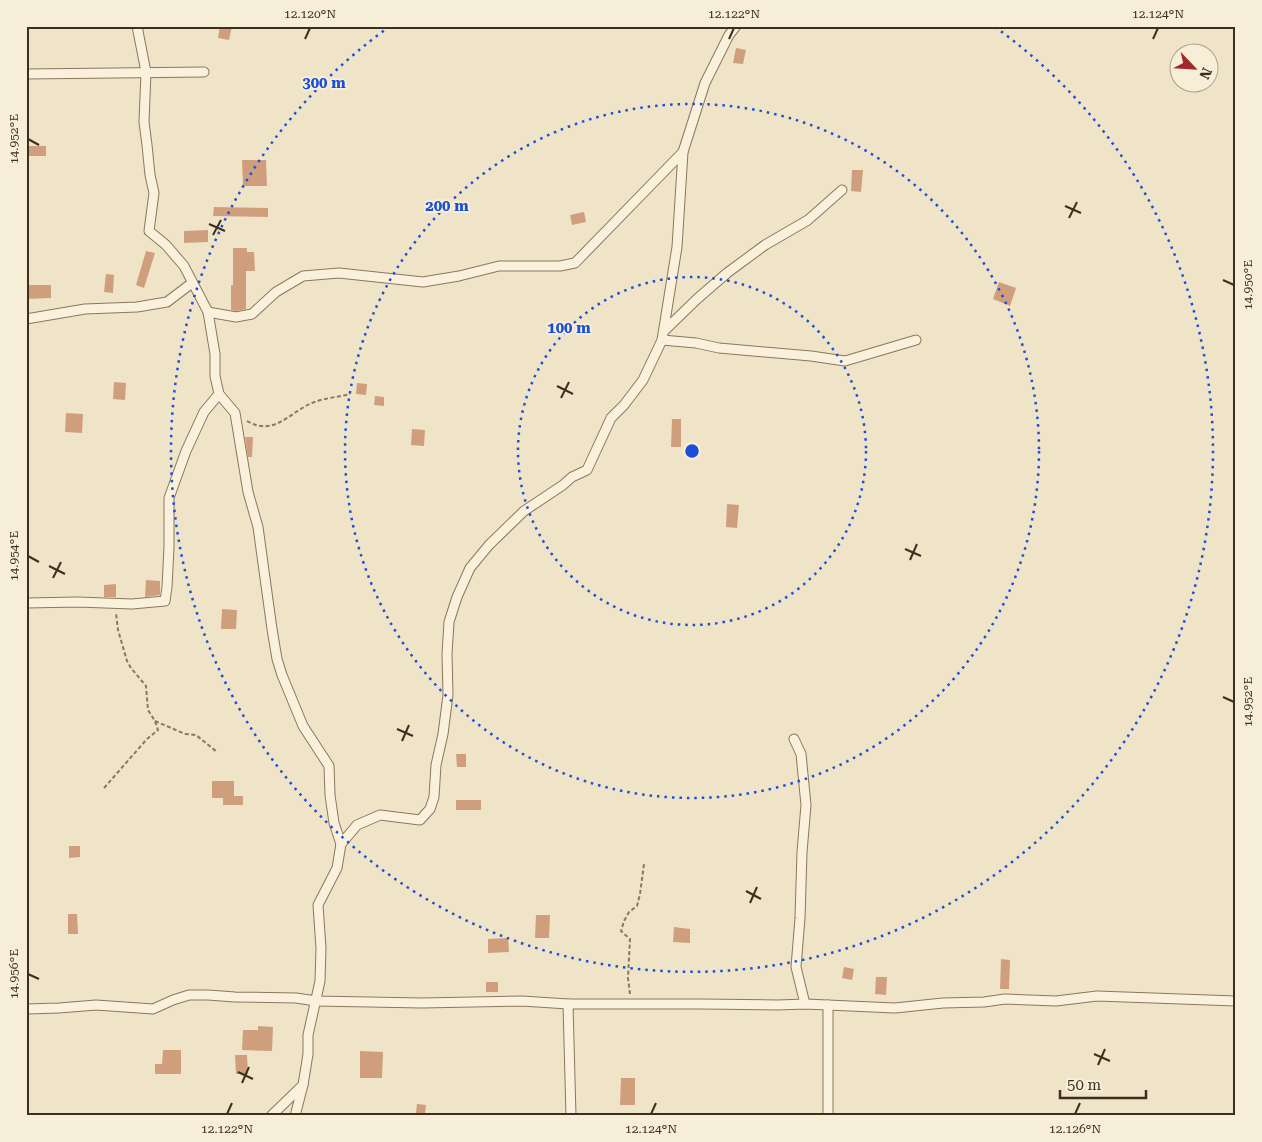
<svg xmlns="http://www.w3.org/2000/svg" width="1262" height="1142" viewBox="0 0 1262 1142" font-family="'Roboto Serif',serif">
  <style>
    .building { fill: #cf9f7d }
    .lines { fill: none; stroke-linecap: round; stroke-linejoin: round }
    .street-casing { stroke: #8d765c; stroke-width: 11 }
    .path { stroke: #8d765c; stroke-width: 2; stroke-dasharray: 4 2.5; stroke-linecap: butt }
    .street { stroke: #faf1dc; stroke-width: 9 }
    .ticks { fill: none; stroke: #3d2e20; stroke-width: 2 }
    .ring { fill: none; stroke: #1d4ed8; stroke-width: 2.5; stroke-dasharray: 2.5 5 }
    .centre { fill: #1d4ed8; stroke: #f7eed8; stroke-width: 2.5 }
    .ring-label { font-size: 15px; text-anchor: middle; font-weight: bold; fill: #1d4ed8; stroke: #f7eed8; stroke-width: 4; stroke-linejoin: round; paint-order: stroke }
    .neatline { fill: none; stroke: #3d2e20; stroke-width: 2 }
    .ticks-label { font-size: 12px; text-anchor: middle; fill: #3d2e20 }
  </style>
  <rect width="100%" height="100%" fill="#f0e4c8"/>
  <!-- building -->
  <g class="building">
    <path d="M220,26h12l-3,14 -11,-2z"/>
    <path d="M736,48l10,2 -3,14 -10,-1z"/>
    <rect x="26" y="146" width="20" height="10"/>
    <path d="M242,160h24l1,26h-24z"/>
    <path d="M852,170h11l-2,22 -10,-1z"/>
    <path d="M214,207l54,1v9l-55,-1z"/>
    <path d="M584,212l2,10 -14,3 -2,-10z"/>
    <path d="M208,230v12l-24,1v-12z"/>
    <path d="M233,248h14v4h7l1,19h-9v38l-10,2 -5,-1v-25h2z"/>
    <path d="M146,251l9,2 -11,35 -8,-3z"/>
    <path d="M106,274l8,1 -1,18 -9,-1z"/>
    <path d="M999,282l17,6 -6,18 -17,-7z"/>
    <path d="M26,285h25v13l-25,1z"/>
    <path d="M114,382l12,1 -1,17 -12,-1z"/>
    <path d="M357,383l10,1 -1,11 -10,-1z"/>
    <path d="M375,396l9,1v9l-10,-1z"/>
    <path d="M66,413l17,1 -1,19 -17,-1z"/>
    <path d="M672,419h9v28h-10z"/>
    <path d="M412,429l13,1 -1,16 -13,-1z"/>
    <path d="M245,437h8l-1,20h-4z"/>
    <path d="M727,504l12,1 -2,23 -11,-1z"/>
    <path d="M146,580l14,1v14l-15,2z"/>
    <path d="M116,584v13h-12v-12z"/>
    <path d="M222,609l15,1 -1,19h-15z"/>
    <path d="M456,754h10v13h-9z"/>
    <path d="M212,781h22v15h9v9h-20v-7h-11z"/>
    <rect x="456" y="800" width="25" height="10"/>
    <path d="M69,846h11v11l-11,1z"/>
    <path d="M68,914h9l1,20h-10z"/>
    <path d="M536,915h14l-1,23h-14z"/>
    <path d="M674,927l16,2v14l-17,-1z"/>
    <path d="M508,938l1,14 -21,1v-14z"/>
    <path d="M1001,959l9,1 -1,29h-9z"/>
    <path d="M844,967l10,2 -2,11 -10,-2z"/>
    <path d="M876,977h11l-1,18 -11,-1z"/>
    <rect x="486" y="982" width="12" height="10"/>
    <path d="M258,1026l15,1 -1,24 -30,-1 1,-20h15z"/>
    <path d="M163,1050h18v24h-26v-10h7z"/>
    <path d="M360,1051l23,1 -1,26h-22z"/>
    <path d="M235,1055h12l1,19h-12z"/>
    <path d="M621,1078h14v27h-15z"/>
    <path d="M417,1104l9,1 -1,9 -9,-1z"/>
  </g>
  <g class="lines">
    <!-- street casing -->
    <g class="street-casing">
      <g id="street">
        <path d="M137,26l9,46 -2,50 3,23 3,30 4,18 -5,38 17,14 18,21 24,46 7,42v22l4,18 16,19 13,79 10,35 14,102 5,30 5,16 21,51 26,40 1,29 4,28 7,21"/>
        <path d="M26,74l178,-2"/>
        <path d="M208,312l28,5 16,-3 24,-22 27,-16 36,-3 84,9 36,-6 40,-10h61l15,-3 108,-111"/>
        <path d="M26,319l59,-10 52,-2 30,-5 25,-19"/>
        <path d="M664,331l33,-32 30,-26 38,-28 43,-25 34,-30"/>
        <path d="M662,340l34,3 23,5 92,8 34,5 71,-21"/>
        <path d="M26,603l52,-1 54,2 33,-3 2,-14 2,-40v-49l17,-47 18,-39 15,-18"/>
        <path d="M794,739l7,15 5,51 -4,47 -2,66 -4,49 9,37"/>
        <path d="M568,1004l3,112"/>
        <path d="M26,1009l33,-1 37,-3 57,4 20,-9 16,-5h19l27,2 61,1 20,3 106,2 100,-2 46,3h134l76,1 27,-1 90,4 48,-5 41,-1 21,-3 51,2 41,-5 139,5"/>
        <path d="M271,1116l32,-31"/>
        <path d="M295,1116l8,-31 5,-31v-19l12,-54 1,-33 -3,-43 19,-37 4,-24 16,-19 23,-10 40,5 10,-11 4,-12 2,-32 7,-31 5,-39 -1,-41 2,-32 8,-25 13,-29 19,-23 35,-34 39,-26 9,-8 15,-7 24,-52 13,-13 19,-25 19,-40 15,-93 6,-95 22,-69 24,-48 7,-9"/>
        <path d="M828,1116v-111"/>
      </g>
    </g>
    <!-- path -->
    <g class="path">
      <path d="M247,421c27,16 43,-9 65,-18 12,-5 26,-6 38,-9"/>
      <path d="M155,721l30,13 11,1 21,17"/>
      <path d="M104,788l43,-49 11,-9 -3,-9 -7,-11 -2,-24 -15,-18 -4,-7 -9,-31 -2,-17"/>
      <path d="M630,994l-2,-16 2,-39 -9,-8 3,-10 5,-9 8,-6 3,-12 4,-30"/>
    </g>
    <!-- street -->
    <use href="#street" class="street"/>
  </g>
  <!-- ticks -->
  <path class="ticks" d="M305,39l5,-11M729,39l5,-11M1153,39l5,-11M28,139l11,6M1065,206l16,7M1069,218l8,-16M209,224l16,7M213,235l8,-15M1223,280l11,5M557,386l16,8M561,398l8,-16M905,549l16,7M28,556l11,6M910,560l7,-16M49,566l16,8M53,578l8,-16M1223,697l11,5M397,729l16,7M402,741l7,-16M746,891l15,8M750,903l7,-16M28,974l11,5M1094,1054l16,7M1098,1065l7,-16M238,1072l15,7M242,1083l7,-16M227,1114l5,-11M651,1114l5,-11M1075,1114l5,-11"/>
  <!-- distance rings -->
  <g class="ring">
    <circle cx="692" cy="451" r="174"/>
    <circle cx="692" cy="451" r="347"/>
    <path d="M995 27A521 521 0 1 1 389 27"/>
  </g>
  <circle cx="692" cy="451" r="8" class="centre"/>
  <g class="ring-label">
    <text x="324" y="88">300 m</text>
    <text x="447" y="211">200 m</text>
    <text x="569" y="333">100 m</text>
  </g>
  <!-- border -->
  <rect width="1262" height="1142" fill="none" stroke="#f7eed8" stroke-width="55"/>
  <!-- north arrow -->
  <g transform="translate(1194 68) rotate(115)"><circle r="24" fill="#f7eed8" stroke="#ada18e"/>
  <path d="M0-4L9 19L0 12L-9 19Z" fill="#9e2a2b"/>
  <text y="-8" font-size="14" font-weight="bold" text-anchor="middle" fill="#3d2e20">N</text>
  </g>
  <!-- scale -->
  <path d="M1060 1090v8h86v-8" fill="none" stroke="#3d2e20" stroke-width="2.5"/>
  <text x="1067" y="1090" font-size="15" fill="#3d2e20" stroke="#f7eed8" stroke-width="4" paint-order="stroke">50 m</text>
  <rect x="28" y="28" width="1206" height="1086" class="neatline"/>
  <g class="ticks-label">
    <text x="310" y="18">12.120°N</text>
    <text x="734" y="18">12.122°N</text>
    <text x="1158" y="18">12.124°N</text>
    <text transform="translate(14 139) rotate(-90)" y="4">14.952°E</text>
    <text transform="translate(1248 285) rotate(-90)" y="4">14.950°E</text>
    <text transform="translate(14 556) rotate(-90)" y="4">14.954°E</text>
    <text transform="translate(1248 702) rotate(-90)" y="4">14.952°E</text>
    <text transform="translate(14 974) rotate(-90)" y="4">14.956°E</text>
    <text x="227" y="1133">12.122°N</text>
    <text x="651" y="1133">12.124°N</text>
    <text x="1075" y="1133">12.126°N</text>
  </g>
</svg>
